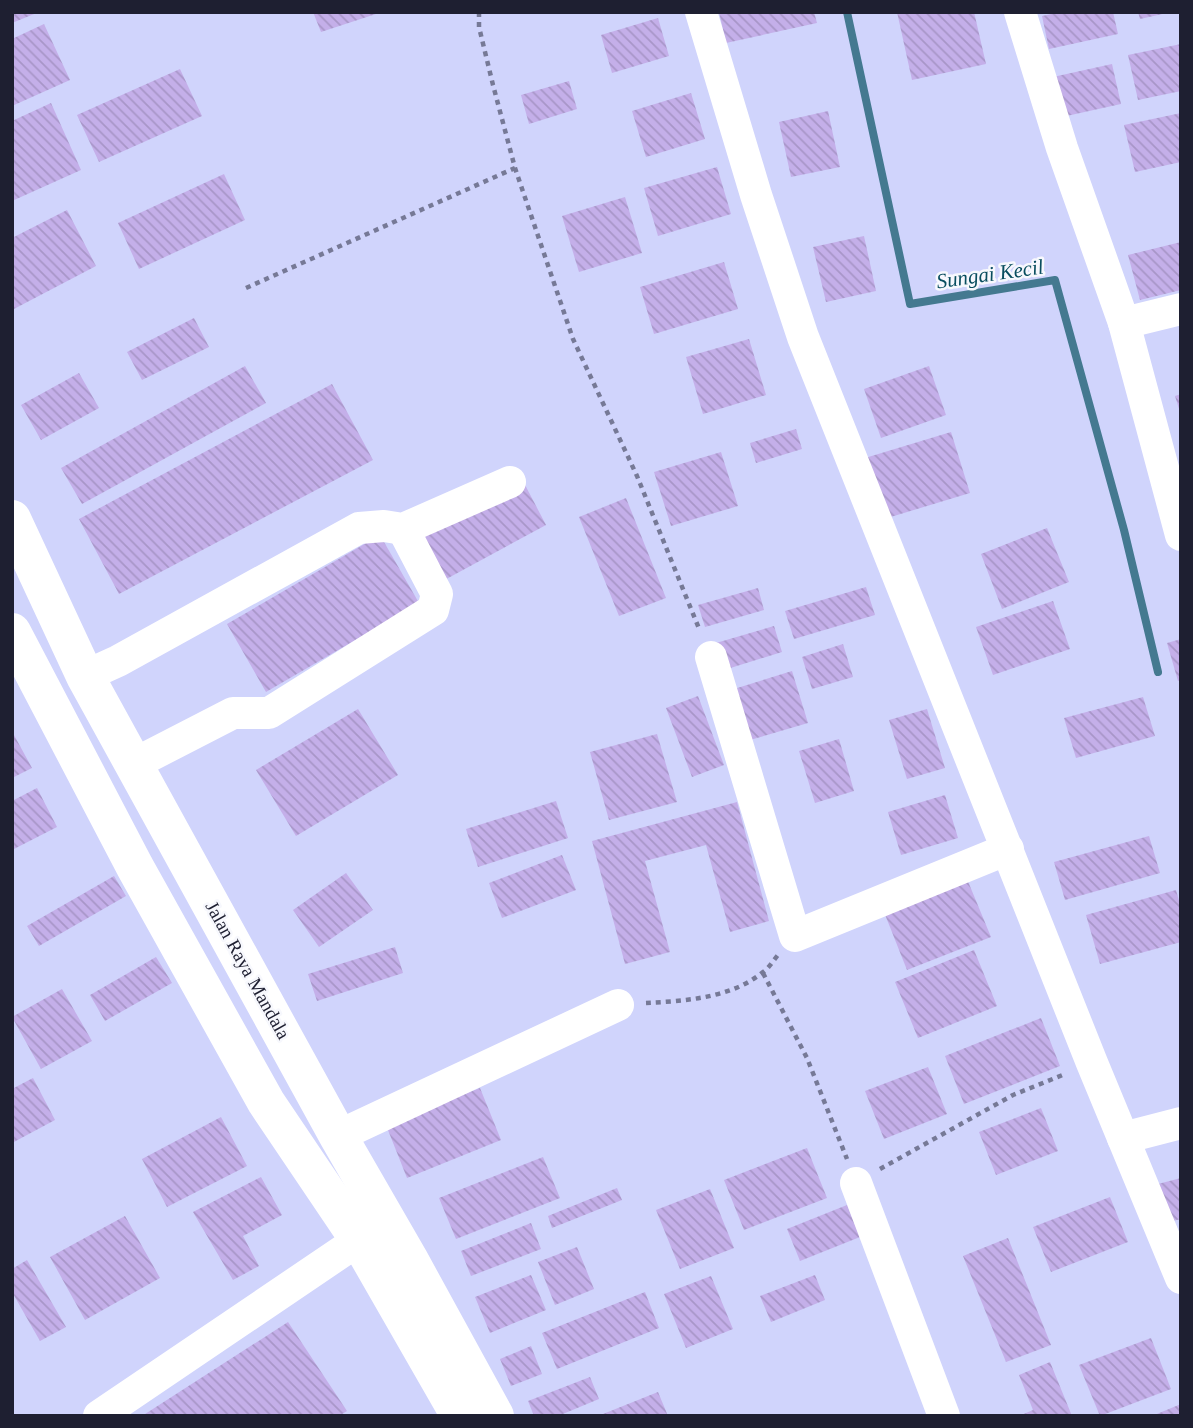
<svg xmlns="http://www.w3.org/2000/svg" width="1193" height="1428" viewBox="0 0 1193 1428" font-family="'Times New Roman',serif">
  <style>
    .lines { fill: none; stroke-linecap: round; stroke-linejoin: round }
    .stream { stroke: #447990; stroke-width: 8 }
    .building { fill: url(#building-back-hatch) }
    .path { stroke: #767996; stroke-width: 4.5; stroke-dasharray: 5 5; stroke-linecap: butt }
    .minor { stroke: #fff; stroke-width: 32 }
    .highway { stroke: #fff; stroke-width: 38 }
    .labels { text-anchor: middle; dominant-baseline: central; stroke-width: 5; stroke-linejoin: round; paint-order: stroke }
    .street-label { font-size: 19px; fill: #1e1f31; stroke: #f7f8fd }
    .water-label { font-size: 21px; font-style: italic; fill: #094d5f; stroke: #f7f8fd }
  </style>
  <defs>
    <pattern id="building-back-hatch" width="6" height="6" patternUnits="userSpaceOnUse" patternTransform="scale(1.75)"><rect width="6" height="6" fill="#c4afe9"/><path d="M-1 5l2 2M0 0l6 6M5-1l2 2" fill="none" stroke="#a896c8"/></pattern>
  </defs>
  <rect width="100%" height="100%" fill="#d0d4fc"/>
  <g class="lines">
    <!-- stream -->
    <path class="stream" d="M847,12l63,292 145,-24 69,250 34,142"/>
  </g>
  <!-- building -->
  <g class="building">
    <path d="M12,12h27l-27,11z"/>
    <path d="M313,12h66v1l-58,19z"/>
    <path d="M719,12h95l3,11 -91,20z"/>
    <path d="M897,12h77l12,52 -74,16z"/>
    <path d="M1061,12h52l5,22 -69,15 -7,-33z"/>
    <path d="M1138,12h28l1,1 -27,6z"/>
    <path d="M658,18l11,38 -57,17 -11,-38z"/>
    <path d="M44,24l26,56 -58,26v-67z"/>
    <path d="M1181,44v47l-43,9 -10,-45z"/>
    <path d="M1112,64l9,40 -59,13 -9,-40z"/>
    <path d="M180,69l22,47 -103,46 -22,-47z"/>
    <path d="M569,81l8,28 -48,15 -8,-29z"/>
    <path d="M691,93l14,46 -59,18 -14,-46z"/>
    <path d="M51,103l30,67 -69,31v-80z"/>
    <path d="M828,111l12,56 -49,10 -12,-55z"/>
    <path d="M1181,113v49l-46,10 -11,-47z"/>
    <path d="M717,167l14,47 -73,22 -14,-48z"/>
    <path d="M224,174l21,46 -106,49 -21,-46z"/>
    <path d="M625,197l17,56 -63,19 -17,-56z"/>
    <path d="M67,210l29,56 -84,44v-72z"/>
    <path d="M864,236l12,55 -50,11 -13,-55z"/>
    <path d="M1181,242v48l-41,10 -12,-45z"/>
    <path d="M724,262l14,47 -84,25 -14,-47z"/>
    <path d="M194,318l15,29 -67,33 -15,-28z"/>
    <path d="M749,339l17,56 -63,19 -17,-57z"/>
    <path d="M245,366l21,37 -184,101 -21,-36z"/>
    <path d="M929,366l17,49 -65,23 -17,-49z"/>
    <path d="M79,373l20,35 -58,32 -20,-35z"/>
    <path d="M332,384l41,76 -254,134 -40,-75z"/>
    <path d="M1181,394v18h-1l-5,-16z"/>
    <path d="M796,429l6,20 -46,14 -6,-20z"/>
    <path d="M951,432l19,61 -86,26 -19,-61z"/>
    <path d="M721,452l17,54 -67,20 -17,-54z"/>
    <path d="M524,483l22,42 -107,58 -23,-43z"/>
    <path d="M626,498l40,100 -47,18 -40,-99z"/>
    <path d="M1047,528l22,54 -67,27 -21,-55z"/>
    <path d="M380,535l39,68 -153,89 -39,-68z"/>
    <path d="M866,587l9,28 -81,24 -9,-28z"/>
    <path d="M758,588l6,22 -59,17 -7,-22z"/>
    <path d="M1053,601l17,48 -77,26 -17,-48z"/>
    <path d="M774,626l8,26 -58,18 -8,-27z"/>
    <path d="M1181,639v41l-3,1 -11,-38z"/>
    <path d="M843,644l10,33 -41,12 -10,-32z"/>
    <path d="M792,671l16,52 -58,17 -16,-51z"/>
    <path d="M698,696l26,69 -32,12 -26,-69z"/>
    <path d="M1143,697l12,39 -79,22 -12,-40z"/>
    <path d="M358,709l40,66 -102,61 -40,-66z"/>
    <path d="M927,709l18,59 -38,11 -18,-59z"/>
    <path d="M657,734l20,68 -68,18 -19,-68z"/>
    <path d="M14,735l18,33 -20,10v-42z"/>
    <path d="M839,739l15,52 -39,12 -16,-52z"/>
    <path d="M37,788l20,39 -45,23v-49z"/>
    <path d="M945,795l13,43 -57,17 -13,-43z"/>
    <path d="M556,801l12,37 -90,29 -12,-38z"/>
    <path d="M737,802l32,119 -39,11 -24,-87 -61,16 25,91 -45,12 -33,-123z"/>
    <path d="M1149,836l11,37 -95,27 -11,-38z"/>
    <path d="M562,855l14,35 -74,28 -13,-35z"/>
    <path d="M346,873l27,37 -54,37 -26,-37z"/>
    <path d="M114,876l12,20 -87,50 -12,-20z"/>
    <path d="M967,879l24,58 -84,33 -23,-58z"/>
    <path d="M1176,890l5,18v34l-81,22 -14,-49z"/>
    <path d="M395,947l8,26 -86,28 -9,-27z"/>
    <path d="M974,950l23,56 -79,32 -23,-56z"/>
    <path d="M156,957l16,26 -67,38 -15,-26z"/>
    <path d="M62,989l30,52 -51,28 -29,-52z"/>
    <path d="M1041,1018l19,48 -96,38 -19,-48z"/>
    <path d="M928,1067l19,47 -63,25 -19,-48z"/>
    <path d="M33,1078l22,42 -43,23v-54z"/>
    <path d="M480,1088l21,52 -94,38 -21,-53z"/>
    <path d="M1041,1108l17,43 -62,24 -17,-43z"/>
    <path d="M221,1117l26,49 -80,41 -25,-48z"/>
    <path d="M807,1148l20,50 -83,32 -20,-50z"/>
    <path d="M543,1157l17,41 -104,41 -17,-41z"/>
    <path d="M261,1177l21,38 -39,21 16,30 -26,14 -40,-68z"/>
    <path d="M1181,1178v41l-12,3 -11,-38z"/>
    <path d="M617,1188l5,12 -70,28 -4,-12z"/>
    <path d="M710,1189l24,59 -54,21 -24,-59z"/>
    <path d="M1110,1197l18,45 -77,30 -18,-45z"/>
    <path d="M847,1205l13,32 -60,24 -13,-32z"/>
    <path d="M125,1216l35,62 -75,42 -35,-63z"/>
    <path d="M531,1223l10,26 -70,27 -10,-25z"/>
    <path d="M1008,1238l43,107 -45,17 -43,-106z"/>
    <path d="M577,1247l17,42 -39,16 -17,-43z"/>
    <path d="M27,1260l39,67 -26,14 -28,-49v-23z"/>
    <path d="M531,1275l15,35 -56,23 -15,-36z"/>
    <path d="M815,1275l10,25 -54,22 -11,-26z"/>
    <path d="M711,1276l22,53 -47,19 -22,-54z"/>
    <path d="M645,1292l14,36 -102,41 -15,-36z"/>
    <path d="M288,1322l59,89 -8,5h-197z"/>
    <path d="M1151,1338l20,51 -71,27 -21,-51z"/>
    <path d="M531,1346l11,28 -31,12 -11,-27z"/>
    <path d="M1050,1362l22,54h-53l14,-6 -14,-35z"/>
    <path d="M590,1377l9,22 -41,17h-24l-6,-15z"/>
    <path d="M658,1392l10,24h-70z"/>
    <path d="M1181,1404v12h-29z"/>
  </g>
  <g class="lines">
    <!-- path -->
    <g class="path">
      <path d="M479,12v15l14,58 22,83 58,171 64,137 63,155"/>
      <path d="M246,288l269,-120"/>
      <path d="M763,973l44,85 40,101"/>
      <path d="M646,1003c39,-2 86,-5 117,-31 6,-4 10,-11 15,-17"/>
      <path d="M880,1169l133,-74 52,-21"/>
    </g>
    <!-- minor -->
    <g class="minor">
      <path d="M701,12l55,183 47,142 289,726 89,215"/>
      <path d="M1020,12l42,136 62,175 57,212"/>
      <path d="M1124,323l57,-14"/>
      <path d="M711,657l84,279 213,-87"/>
      <path d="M85,676l33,-15 241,-133 25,-2 19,3 107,-47"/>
      <path d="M134,764l99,-51h36l164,-103 4,-16 -34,-65"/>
      <path d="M338,1136l280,-131"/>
      <path d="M1123,1138l58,-15"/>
      <path d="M856,1183l88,233"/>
      <path d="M99,1416l260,-176"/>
    </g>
    <!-- highway -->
    <g class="highway">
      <path d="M12,519l73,157 253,460 71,123 86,157"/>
      <path d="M12,632l123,235 131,235 93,138 101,176"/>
    </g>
  </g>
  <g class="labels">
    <!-- street labels -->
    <g class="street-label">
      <text transform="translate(248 970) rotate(61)">Jalan Raya Mandala</text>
    </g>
    <!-- water labels -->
    <g class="water-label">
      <text transform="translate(990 274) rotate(-8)">Sungai Kecil</text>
    </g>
  </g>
  <!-- border -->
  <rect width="1193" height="1428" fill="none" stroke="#1e1f31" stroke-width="28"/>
</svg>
